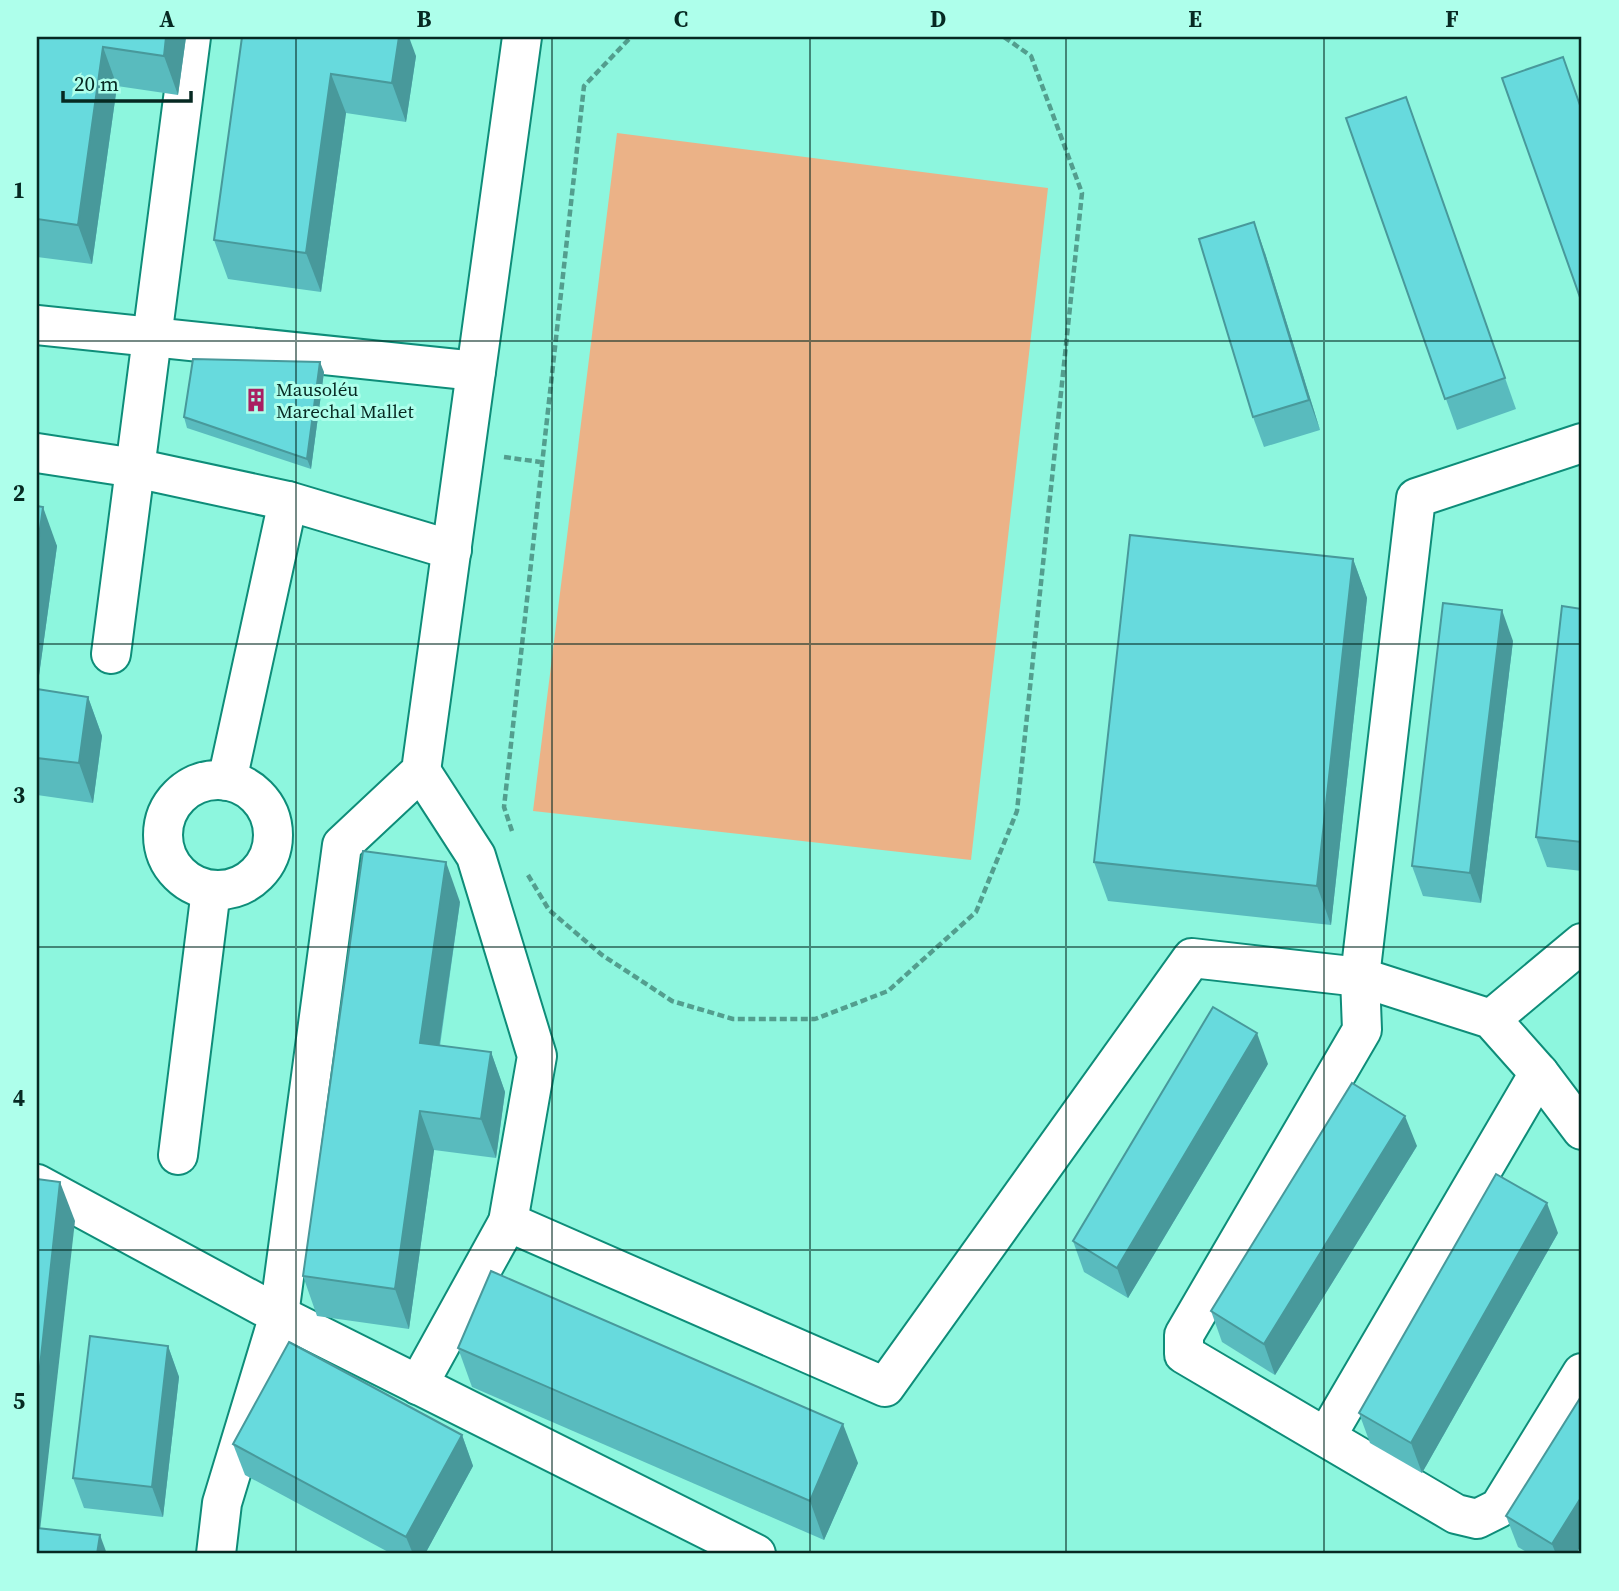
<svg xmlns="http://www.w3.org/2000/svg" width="1619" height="1591" viewBox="0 0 1619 1591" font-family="'Source Serif 4',serif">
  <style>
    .grass { fill: #ebb287 }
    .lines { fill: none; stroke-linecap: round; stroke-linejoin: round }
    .minor-casing { stroke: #0e8d79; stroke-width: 42 }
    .path { stroke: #539e8e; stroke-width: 4.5; stroke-dasharray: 7 3.5; stroke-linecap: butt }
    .minor { stroke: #fff; stroke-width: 38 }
    .wall { fill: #59bbbe }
    .shaded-wall { fill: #48999b }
    .building { fill: #67dadd; stroke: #48999b; stroke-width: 2 }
    .grid { fill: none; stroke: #062922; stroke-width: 2; stroke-opacity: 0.55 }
    .labels { text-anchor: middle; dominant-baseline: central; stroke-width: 6; stroke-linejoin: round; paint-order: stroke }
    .poi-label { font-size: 19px; fill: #062922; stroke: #aeffeb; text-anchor: start }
    .neatline { fill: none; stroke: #062922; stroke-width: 2.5 }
    .grid-label { font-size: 23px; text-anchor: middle; font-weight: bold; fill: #062922 }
  </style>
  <rect width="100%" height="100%" fill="#8df6de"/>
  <!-- grass -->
  <path class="grass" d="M617,133l431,55 -77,672 -438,-49z"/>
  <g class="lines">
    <!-- minor casing -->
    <g class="minor-casing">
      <g id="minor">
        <path d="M37,325l439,46"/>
        <path d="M1582,443l-166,55 -56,479 2,53 -178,305v19l272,160 21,5 22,-11 83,-135"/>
        <path d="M37,453l98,15 153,33 164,49"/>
        <path d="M111,654l80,-617"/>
        <path d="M421,771l55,85 61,200 -29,166"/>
        <circle cx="218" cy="835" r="55"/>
        <path d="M227,781l61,-280"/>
        <path d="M1491,1019l91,-76"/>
        <path d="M178,1155l33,-265"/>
        <path d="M37,1184l242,131 477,239"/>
        <path d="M418,1385l90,-163 377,165 307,-429 168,19 131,42 48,54 43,57"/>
        <path d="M1326,1437l213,-364"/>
        <path d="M216,1554l6,-51 57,-188 63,-470 79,-74 101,-734"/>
      </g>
    </g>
    <!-- path -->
    <g class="path">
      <path d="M504,457l36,5"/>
      <path d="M512,831l-8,-24 80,-721 47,-49"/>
      <path d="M528,875l21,35 53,45 70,46 61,18h82l73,-28 88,-79 41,-101 65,-618 -51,-137 -27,-19"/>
    </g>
    <!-- minor -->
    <use href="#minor" class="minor"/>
  </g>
  <!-- wall -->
  <g class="wall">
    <path d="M37,37h149l-8,58 -61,-9 -25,178 -55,-7z"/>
    <path d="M242,37l174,19 -10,66 -60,-9 -25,179 -93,-13 -14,-39z"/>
    <path d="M1406,97l110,312 -59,21 -111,-312z"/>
    <path d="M1265,253l55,177 -56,17 -11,-30z"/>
    <path d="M324,372l-13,97 -124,-41 -3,-11z"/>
    <path d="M37,506l20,40 -20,143 51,8 14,39 -9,67 -56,-8z"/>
    <path d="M1353,559l14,39 -36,327 -223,-24 -14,-39z"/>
    <path d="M1582,609v262l-35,-4 -11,-30z"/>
    <path d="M1513,641l-32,262 -58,-7 -11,-30z"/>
    <path d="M460,902l-20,144 51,6 14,40 -9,66 -62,-8 -25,179 -92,-13 -14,-40z"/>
    <path d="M1268,1064l-140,234 -44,-26 -11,-31z"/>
    <path d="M1417,1146l-142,229 -53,-33 -11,-31z"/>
    <path d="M1558,1233l-136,240 -52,-30 -11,-30z"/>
    <path d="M168,1346l11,31 -16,140 -79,-9 -11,-30z"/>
    <path d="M458,1348l400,115 -34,77 -352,-153z"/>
    <path d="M462,1435l11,31 -48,88h-33l-147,-79 -12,-31z"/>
    <path d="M1506,1516l70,38h-46l-12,-7z"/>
  </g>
  <!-- shaded-wall -->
  <g class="shaded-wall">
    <path d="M166,37h20l-8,58 -14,-39z"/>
    <path d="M399,37h10l7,19 -10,66 -14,-39z"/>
    <path d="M103,47l14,39 -25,178 -14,-39z"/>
    <path d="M331,74l15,39 -25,179 -15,-39z"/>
    <path d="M1254,222l11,31 55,177 -11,-30z"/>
    <path d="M320,362l4,10 -13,97 -4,-10z"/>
    <path d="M43,507l14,39 -20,144v-139z"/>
    <path d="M1353,559l14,39 -36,327 -14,-39z"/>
    <path d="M1502,610l11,31 -32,262 -11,-30z"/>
    <path d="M88,697l14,39 -9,67 -14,-40z"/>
    <path d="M446,862l14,40 -26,180 -14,-39z"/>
    <path d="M1257,1033l11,31 -140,234 -11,-30z"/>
    <path d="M491,1052l14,40 -9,66 -15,-39z"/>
    <path d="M420,1111l14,39 -25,179 -14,-40z"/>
    <path d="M1405,1116l12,30 -142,229 -11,-31z"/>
    <path d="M60,1182l15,39 -37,327 -1,-3v-151z"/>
    <path d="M1547,1203l11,30 -136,240 -11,-30z"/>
    <path d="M168,1346l11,31 -16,140 -11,-30z"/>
    <path d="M843,1424l15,39 -34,77 -14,-39z"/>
    <path d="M462,1435l11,31 -48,88h-12l-7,-17z"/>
    <path d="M1582,1496v48l-6,10h-20l-4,-10z"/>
    <path d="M100,1535l7,19h-10z"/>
  </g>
  <!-- building -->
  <g class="building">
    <path d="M37,37h129l-2,19 -61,-9 -25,178 -41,-6z"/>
    <path d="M242,37h157l-7,46 -61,-9 -25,179 -92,-13z"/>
    <path d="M1563,57l19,54v192l-80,-225z"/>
    <path d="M1406,97l99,281 -60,21 -99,-281z"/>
    <path d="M1254,222l55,178 -56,17 -54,-178z"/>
    <path d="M193,359l127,3 -13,97 -123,-42z"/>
    <path d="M37,506l6,1 -6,44z"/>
    <path d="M1130,535l223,24 -36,327 -223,-24z"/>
    <path d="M1443,603l59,7 -32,263 -58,-7z"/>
    <path d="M1562,606l20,3v233l-46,-5z"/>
    <path d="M37,689l51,8 -9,66 -42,-5z"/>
    <path d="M363,851l83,11 -26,181 71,9 -10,67 -61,-8 -25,178 -92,-13z"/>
    <path d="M1213,1007l44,26 -140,235 -44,-27z"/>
    <path d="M1352,1083l53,33 -141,228 -53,-33z"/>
    <path d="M1496,1174l51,29 -136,240 -52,-30z"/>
    <path d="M37,1179l23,3 -23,212z"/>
    <path d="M491,1271l352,153 -33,77 -352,-153z"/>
    <path d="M90,1336l78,10 -16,141 -79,-9z"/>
    <path d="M289,1342l173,93 -56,102 -173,-93z"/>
    <path d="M1582,1395v101l-30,48 -46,-28z"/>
    <path d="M37,1528l63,7 -3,19h-60z"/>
  </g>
  <!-- grid -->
  <path class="grid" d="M296,37v1517M552,37v1517M810,37v1517M1066,37v1517M1324,37v1517M37,341h1545M37,644h1545M37,947h1545M37,1250h1545"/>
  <!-- icons -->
  <defs>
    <g id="building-bare" transform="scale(1.89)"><path d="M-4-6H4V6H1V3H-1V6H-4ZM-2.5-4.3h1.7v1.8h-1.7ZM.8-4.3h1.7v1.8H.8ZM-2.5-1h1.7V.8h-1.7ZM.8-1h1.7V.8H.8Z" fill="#a91f62" stroke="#aeffeb" stroke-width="2.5" paint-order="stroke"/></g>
  </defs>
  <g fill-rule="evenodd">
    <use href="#building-bare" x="256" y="400"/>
  </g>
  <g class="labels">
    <!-- poi labels -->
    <g class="poi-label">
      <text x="276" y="389">Mausoléu<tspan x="276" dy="22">Marechal Mallet</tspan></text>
    </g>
  </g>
  <!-- border -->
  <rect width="1619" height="1591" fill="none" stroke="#aeffeb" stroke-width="77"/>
  <!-- scale -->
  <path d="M63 91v10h128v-10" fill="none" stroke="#062922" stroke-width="3.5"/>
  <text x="74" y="91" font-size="21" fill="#062922" stroke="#aeffeb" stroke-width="5" paint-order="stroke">20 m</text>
  <rect x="38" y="38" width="1542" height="1514" class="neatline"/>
  <g class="grid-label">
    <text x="167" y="27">A</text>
    <text x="424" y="27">B</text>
    <text x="681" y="27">C</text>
    <text x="938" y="27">D</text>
    <text x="1195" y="27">E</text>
    <text x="1452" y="27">F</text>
    <text x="19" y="198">1</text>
    <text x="19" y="501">2</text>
    <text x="19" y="803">3</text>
    <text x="19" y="1106">4</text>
    <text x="19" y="1409">5</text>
  </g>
</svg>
